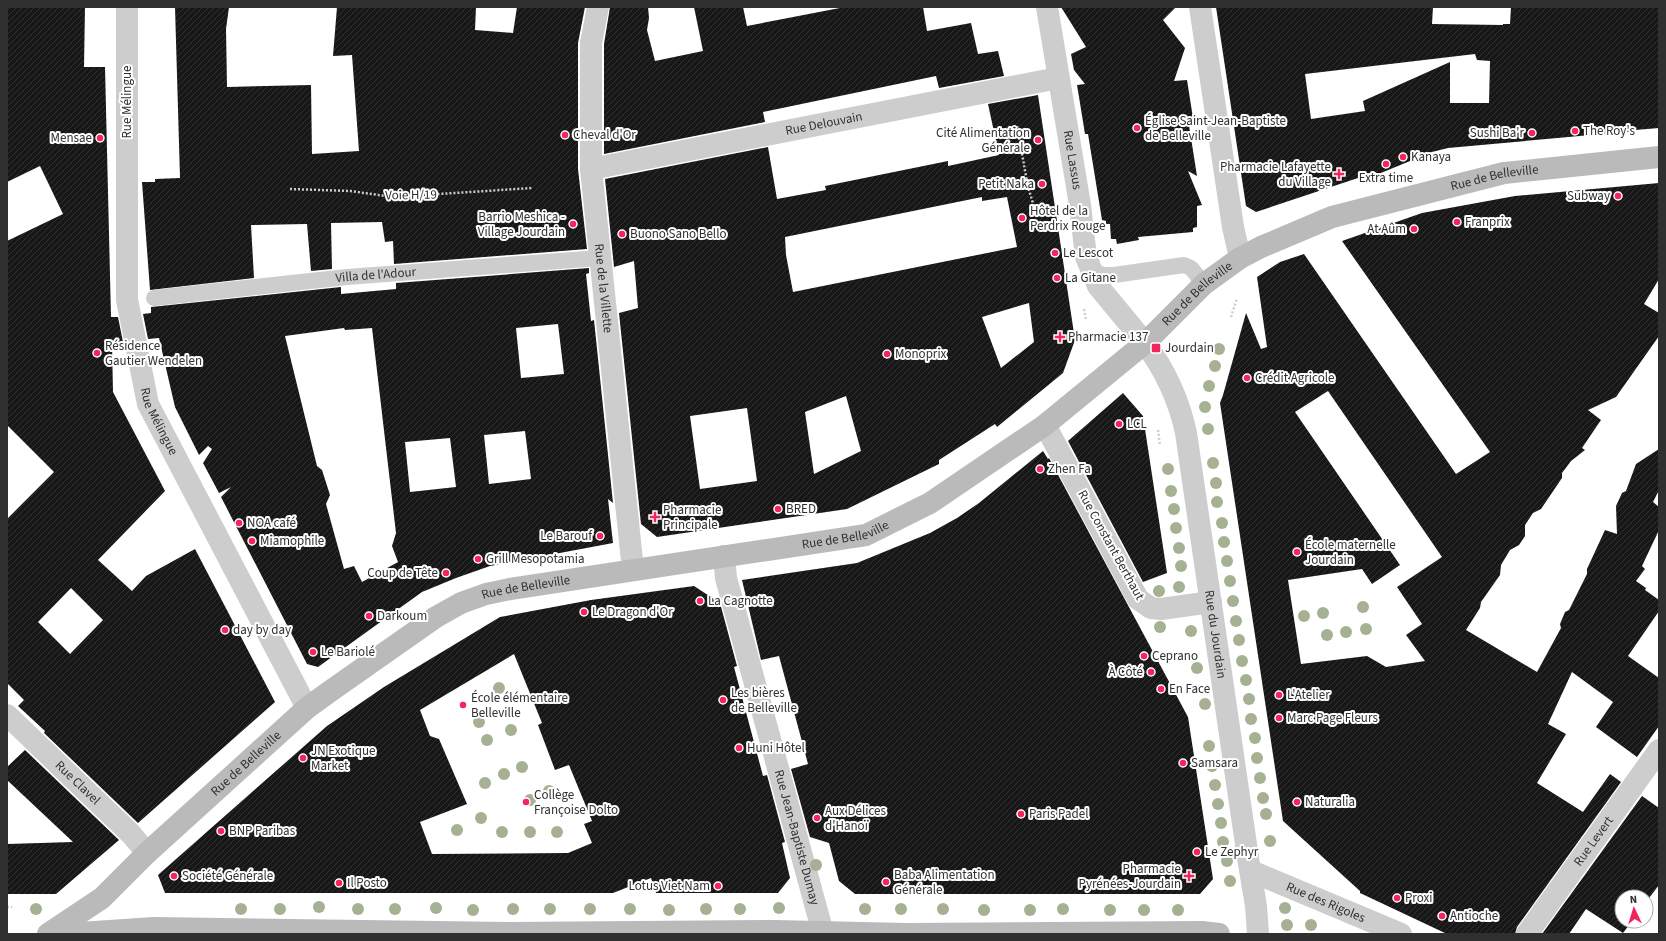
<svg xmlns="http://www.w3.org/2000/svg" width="1666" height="941" viewBox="0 0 1666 941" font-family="'Source Sans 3',sans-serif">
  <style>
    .building { fill: url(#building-hatch); fill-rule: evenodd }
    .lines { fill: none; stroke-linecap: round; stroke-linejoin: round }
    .path { stroke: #cdcdcd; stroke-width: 2.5; stroke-dasharray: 2 2; stroke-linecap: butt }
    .service { stroke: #cdcdcd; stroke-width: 16 }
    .pedestrian { stroke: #cdcdcd; stroke-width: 22 }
    .minor { stroke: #cdcdcd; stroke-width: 22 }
    .secondary { stroke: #bababa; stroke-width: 22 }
    .tree { fill: #a6b092 }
    .poi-dot { fill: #f4255e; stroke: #fff; stroke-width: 1.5 }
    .labels { text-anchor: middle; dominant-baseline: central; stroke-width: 4; stroke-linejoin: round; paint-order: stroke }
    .street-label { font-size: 13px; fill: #303030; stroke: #fff }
    .poi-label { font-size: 13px; fill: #303030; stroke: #fff; text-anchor: start }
  </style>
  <defs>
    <pattern id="building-hatch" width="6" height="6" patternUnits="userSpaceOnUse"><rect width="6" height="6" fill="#171717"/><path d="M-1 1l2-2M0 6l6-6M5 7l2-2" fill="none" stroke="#303030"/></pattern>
  </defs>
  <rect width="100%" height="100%" fill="#fff"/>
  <!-- building -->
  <g class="building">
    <path d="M7,7h78l-1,60h21l6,250h7l5,25 -11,1 1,49 52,99 -67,69 34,31 14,-15 49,-27 80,153 -137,121 -94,-90 1,-2 -27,-25 6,-6 -17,-17v-164l47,-47 -47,-47v-184l56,-27 -23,-48 -33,16zM71,588l32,32 -33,34 -32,-32z"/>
    <path d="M175,7h54l-3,22 1,58 84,-2 1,69 47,-3 -7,-96 -19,1 4,-49h139l-1,23 38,3 4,-26h68l-7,36v126l9,80 -193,15 -1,-23 -8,1 -3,-20 -51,1 1,46 -21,2 -4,-47 -56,1 3,53 -104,12 -8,-108h13v-3l25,-1z"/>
    <path d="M610,7h38l1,11 -2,12 8,31 48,-10 -9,-44h49l4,19 98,-19h78l4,24 44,-8 7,31 20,-3 6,25 -65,12 -3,-12 -173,36 2,10 -161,32v-110z"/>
    <path d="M1061,7h115l-13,13 22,28 -11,33 13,-1 6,38 -5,1 9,57 -9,-5 14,34 -5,1v21l-4,1v4l-55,5 1,3 -22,4 -1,-5h-5l-1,-15h-4v-3l-4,-1 -14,-86h-3l-6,-37 -2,-12 8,-1 -11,-14 -3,-16 15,-7z"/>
    <path d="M1216,7h217l-1,17 71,1v-1h7l1,-17h148v121l-24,2v1l-187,17 -16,4 -56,23v-3l-120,40 -10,-6zM1475,54l2,6 13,1 -1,42h-39v-41l-87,39 2,10 -54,8 -6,-45z"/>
    <path d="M1038,95l37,245 -12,33 -66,54 -2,-3 -56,36v4l-92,45 -190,28 -16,-13 -22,-211 19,-5 -4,-47 -20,6 -9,-88 163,-32 9,52 27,-5 22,-4 -1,-4 123,-25v5l51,-11 -11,-51zM982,197v4l25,-4 10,50 -224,45 -7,-37 -1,-18zM1029,303l5,39 -33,26 -19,-51zM846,396l15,55 -47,23 -9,-62zM747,408l10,73 -57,8 -10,-73z"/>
    <path d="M1659,183v96l-15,25 15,9v23l-43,61 -28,13 13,10 -19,28 3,2 -14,11 -9,12v5l-21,31 -8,4 -8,12v11l-6,9 -9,5 -9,15 -1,10 -19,27 -1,6 -14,22 71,42 24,-44 -1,-4 5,-12 4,-2 18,-36v-5l18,-39 12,4 -1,-28 6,-13 4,-2 10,-27 23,-15v41l-6,12 6,5v23l-17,36 3,3 -9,12 10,7 -1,2 14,10v11l-31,45 31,22v48l-22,31 -41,-30 17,-25 -41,-30 -24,52 18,10 -29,49 46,29 27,-38 11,8 -104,145 -2,7h-68l-87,-41v-2l-77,-70 -63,-418 3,-8 23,-82 15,36 6,-2 -10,-70 23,-15 24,-8 152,220 34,-22 -148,-211 80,-28 93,-17zM1328,391l114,166 -45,30 25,37 -16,11 19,26 -39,6 -19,-11 -66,8 -13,-84 74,-11 10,15 28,-19 -105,-153z"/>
    <path d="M589,268v5l-3,1 5,47 3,-1 19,183 -5,-4 5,44 -123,23 -34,12 -34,14 -104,75 -11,-3 -86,-167 10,-10 -12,6 -16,-30 9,-14 -4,-3 -9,9 -24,-48 -16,-69 -11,1 -5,-25 8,-1v-6l190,-20v7l55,-5v-6zM558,324l6,50 -43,4 -5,-50zM344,328l1,2 27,-2 24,205 -4,13 6,16 -36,20 -8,-16 -10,3 -18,-65 4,-9 -8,-25 -5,-4 -32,-130zM525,431l6,48 -42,5 -5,-49zM450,438l6,49 -46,5 -5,-50z"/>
    <path d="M1123,393l20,23 24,157 -24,9 -75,-141z"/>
    <path d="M1043,451l5,8 1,-1 139,259 25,162 -13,15h-345l-16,-13 -10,-38 -19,-6 -19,-68 17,-5 -29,-108 -18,4 -19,-80 115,-17 73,-30 27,-15 22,-15z"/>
    <path d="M694,586l26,17 17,63 -3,1 29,109 4,-1 18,67 -3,1 8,35 -12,15h-122l-5,-15 -38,15h-448l-7,-18 169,-149 57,-39 116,-70 91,-17zM514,654l28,69 -4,2 17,45 14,-5 23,56 -8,3 8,19 -24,10 -136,1 -12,-32 47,-18 -28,-65 -9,-3 -10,-26z"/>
    <path d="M25,750l94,90 -63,54h-49v-50l66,-2 -66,-62v-13z"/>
    <path d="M1642,796l17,12v77l-13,17v-5h-24v24h10l-9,12 -37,-24 -17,25h-27z"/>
  </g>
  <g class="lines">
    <!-- path -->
    <g class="path">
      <path d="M1017,126l11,61 8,26 19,-4"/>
      <path d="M290,189l60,2 43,6 139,-9"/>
      <path d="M1084,309l2,11"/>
      <path d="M1231,317l6,-19"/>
      <path d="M1158,430l2,16"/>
      <path d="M7,907h5"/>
    </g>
    <!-- service -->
    <g class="service">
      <path d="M1090,270l13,5h11l70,-10 7,3 13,16"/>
      <path id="s1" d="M154,298l193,-21 252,-19"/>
    </g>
    <!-- pedestrian -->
    <g class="pedestrian">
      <path id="s2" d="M591,169l42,401"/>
      <path id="s3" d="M1145,343c20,27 34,57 41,90l62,425"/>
      <path d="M1045,425l93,174 13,9 10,1 50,-7"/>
      <path id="s4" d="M1251,871l150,63"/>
    </g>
    <!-- minor -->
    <g class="minor">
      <path id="s5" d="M127,7v293l21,104 159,304"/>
      <path id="s6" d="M598,7l-7,36v126l467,-91"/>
      <path id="s7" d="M1047,7l33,198 6,52 12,29 47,57"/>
      <path d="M1200,7l33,220 7,31"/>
      <path id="s8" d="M724,556l2,22 97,355"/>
      <path id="s9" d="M7,715l124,119 16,19"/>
      <path d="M1248,858l8,48 2,28"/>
      <path id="s10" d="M1527,934l132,-184"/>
    </g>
    <!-- secondary -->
    <g class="secondary">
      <path id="s11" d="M48,934l54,-36 45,-45 160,-145 22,-16 107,-75 25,-14 25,-9 24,-5 356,-54 64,-32 115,-78 100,-82 59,-59 36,-26 21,-11 71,-30 172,-44 155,-16"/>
      <path d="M65,934l89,-6 354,5 267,-2 131,3 296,-2 17,2"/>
    </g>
  </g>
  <!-- trees -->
  <g class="tree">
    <circle cx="1219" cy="349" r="6"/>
    <circle cx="1215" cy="366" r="6"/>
    <circle cx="1209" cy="386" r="6"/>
    <circle cx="1205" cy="407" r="6"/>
    <circle cx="1208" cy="429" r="6"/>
    <circle cx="1213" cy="463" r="6"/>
    <circle cx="1168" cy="469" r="6"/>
    <circle cx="1216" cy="483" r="6"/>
    <circle cx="1171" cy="491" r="6"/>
    <circle cx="1217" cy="502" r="6"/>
    <circle cx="1174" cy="509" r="6"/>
    <circle cx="1222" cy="523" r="6"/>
    <circle cx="1176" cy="528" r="6"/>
    <circle cx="1224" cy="542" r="6"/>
    <circle cx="1179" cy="548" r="6"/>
    <circle cx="1227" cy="561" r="6"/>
    <circle cx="1181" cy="566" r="6"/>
    <circle cx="1230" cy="581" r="6"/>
    <circle cx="1179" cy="587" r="6"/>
    <circle cx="1159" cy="591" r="6"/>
    <circle cx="1233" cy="601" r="6"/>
    <circle cx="1363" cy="607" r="6"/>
    <circle cx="1323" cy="613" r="6"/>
    <circle cx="1304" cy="616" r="6"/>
    <circle cx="1236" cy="621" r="6"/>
    <circle cx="1160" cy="627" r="6"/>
    <circle cx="1366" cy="629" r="6"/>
    <circle cx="1191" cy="631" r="6"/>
    <circle cx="1346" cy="632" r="6"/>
    <circle cx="1327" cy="635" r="6"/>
    <circle cx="1239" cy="640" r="6"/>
    <circle cx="1242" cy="661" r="6"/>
    <circle cx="1197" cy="668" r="6"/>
    <circle cx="1246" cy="680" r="6"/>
    <circle cx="499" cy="688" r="6"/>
    <circle cx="1249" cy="699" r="6"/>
    <circle cx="1205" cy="704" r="6"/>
    <circle cx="1251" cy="719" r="6"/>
    <circle cx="479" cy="722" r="6"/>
    <circle cx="511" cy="730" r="6"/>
    <circle cx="1255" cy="738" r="6"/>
    <circle cx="487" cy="740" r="6"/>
    <circle cx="1209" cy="746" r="6"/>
    <circle cx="1257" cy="758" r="6"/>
    <circle cx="1212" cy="766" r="6"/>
    <circle cx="522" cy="767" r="6"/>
    <circle cx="504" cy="774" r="6"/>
    <circle cx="1260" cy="778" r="6"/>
    <circle cx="485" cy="783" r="6"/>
    <circle cx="1215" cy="785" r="6"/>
    <circle cx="549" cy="791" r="6"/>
    <circle cx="1263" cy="798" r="6"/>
    <circle cx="530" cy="800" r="6"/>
    <circle cx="1218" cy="804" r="6"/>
    <circle cx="1266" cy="814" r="6"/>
    <circle cx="481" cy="818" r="6"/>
    <circle cx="1221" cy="823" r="6"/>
    <circle cx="457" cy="830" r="6"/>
    <circle cx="502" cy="832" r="6"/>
    <circle cx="530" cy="832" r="6"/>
    <circle cx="557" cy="832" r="6"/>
    <circle cx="1270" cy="841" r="6"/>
    <circle cx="1223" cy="842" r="6"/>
    <circle cx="1227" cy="861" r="6"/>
    <circle cx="816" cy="865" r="6"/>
    <circle cx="1230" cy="881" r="6"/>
    <circle cx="319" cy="907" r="6"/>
    <circle cx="436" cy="908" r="6"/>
    <circle cx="779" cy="908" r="6"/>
    <circle cx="1285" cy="908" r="6"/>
    <circle cx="36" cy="909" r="6"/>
    <circle cx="241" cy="909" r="6"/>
    <circle cx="280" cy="909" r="6"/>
    <circle cx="358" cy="909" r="6"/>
    <circle cx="395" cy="909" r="6"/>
    <circle cx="513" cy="909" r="6"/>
    <circle cx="550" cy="909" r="6"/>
    <circle cx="590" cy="909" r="6"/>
    <circle cx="630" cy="909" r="6"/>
    <circle cx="706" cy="909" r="6"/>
    <circle cx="740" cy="909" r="6"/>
    <circle cx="865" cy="909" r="6"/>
    <circle cx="901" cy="909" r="6"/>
    <circle cx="943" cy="909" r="6"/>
    <circle cx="1063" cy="909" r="6"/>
    <circle cx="473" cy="910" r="6"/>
    <circle cx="669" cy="910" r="6"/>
    <circle cx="984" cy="910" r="6"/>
    <circle cx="1030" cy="910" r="6"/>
    <circle cx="1110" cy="910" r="6"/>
    <circle cx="1144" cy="910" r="6"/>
    <circle cx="1178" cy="910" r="6"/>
    <circle cx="1287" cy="925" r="6"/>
    <circle cx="1311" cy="925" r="6"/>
  </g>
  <!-- markers -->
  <g class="poi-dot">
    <circle cx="1137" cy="128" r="4"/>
    <circle cx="1575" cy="131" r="4"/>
    <circle cx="1532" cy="133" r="4"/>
    <circle cx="565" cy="135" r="4"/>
    <circle cx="100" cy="138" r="4"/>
    <circle cx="1038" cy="140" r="4"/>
    <circle cx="1403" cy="157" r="4"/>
    <circle cx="1386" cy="164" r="4"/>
    <path d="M1337 168h4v4h4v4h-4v4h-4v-4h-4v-4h4z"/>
    <circle cx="1042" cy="184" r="4"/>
    <circle cx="1618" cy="196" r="4"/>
    <circle cx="1022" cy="218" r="4"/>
    <circle cx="1457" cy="222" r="4"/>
    <circle cx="573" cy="224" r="4"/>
    <circle cx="1414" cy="229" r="4"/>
    <circle cx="622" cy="234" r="4"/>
    <circle cx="1055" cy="253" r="4"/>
    <circle cx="1057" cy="278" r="4"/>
    <path d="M1058 331h4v4h4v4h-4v4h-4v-4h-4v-4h4z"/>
    <rect x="1151" y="343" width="10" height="10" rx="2"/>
    <circle cx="97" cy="353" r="4"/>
    <circle cx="887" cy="354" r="4"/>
    <circle cx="1247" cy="378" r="4"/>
    <circle cx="1119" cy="424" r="4"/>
    <circle cx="1040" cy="469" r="4"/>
    <circle cx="778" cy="509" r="4"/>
    <path d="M653 511h4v4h4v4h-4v4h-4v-4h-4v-4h4z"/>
    <circle cx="239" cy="523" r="4"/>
    <circle cx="600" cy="536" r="4"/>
    <circle cx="252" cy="541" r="4"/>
    <circle cx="1297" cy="552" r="4"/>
    <circle cx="478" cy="559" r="4"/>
    <circle cx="446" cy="573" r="4"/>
    <circle cx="700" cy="601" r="4"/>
    <circle cx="584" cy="612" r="4"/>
    <circle cx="369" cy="616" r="4"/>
    <circle cx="225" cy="630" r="4"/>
    <circle cx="313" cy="652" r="4"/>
    <circle cx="1144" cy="656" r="4"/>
    <circle cx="1151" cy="672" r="4"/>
    <circle cx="1161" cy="689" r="4"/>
    <circle cx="1279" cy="695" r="4"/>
    <circle cx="723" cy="700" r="4"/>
    <circle cx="463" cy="705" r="4"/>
    <circle cx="1279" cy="718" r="4"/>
    <circle cx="739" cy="748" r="4"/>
    <circle cx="303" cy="758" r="4"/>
    <circle cx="1183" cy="763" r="4"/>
    <circle cx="526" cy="802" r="4"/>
    <circle cx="1297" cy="802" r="4"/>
    <circle cx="1021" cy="814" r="4"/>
    <circle cx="817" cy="818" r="4"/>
    <circle cx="221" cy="831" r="4"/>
    <circle cx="1197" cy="852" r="4"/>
    <circle cx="174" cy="876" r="4"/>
    <path d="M1187 870h4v4h4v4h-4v4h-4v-4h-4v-4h4z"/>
    <circle cx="886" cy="882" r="4"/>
    <circle cx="339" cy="883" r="4"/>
    <circle cx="718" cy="886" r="4"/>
    <circle cx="1397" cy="898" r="4"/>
    <circle cx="1442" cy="916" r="4"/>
  </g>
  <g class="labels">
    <!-- street labels -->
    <g class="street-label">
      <text transform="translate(127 102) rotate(-90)">Rue Mélingue</text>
      <text stroke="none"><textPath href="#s6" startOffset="400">Rue Delouvain</textPath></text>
      <text stroke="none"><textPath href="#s7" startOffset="155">Rue Lassus</textPath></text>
      <text stroke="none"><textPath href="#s11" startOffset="1678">Rue de Belleville</textPath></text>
      <text transform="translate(411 195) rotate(-1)">Voie H/19</text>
      <text stroke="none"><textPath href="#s1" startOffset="223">Villa de l'Adour</textPath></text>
      <text stroke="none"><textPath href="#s2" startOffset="120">Rue de la Villette</textPath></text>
      <text stroke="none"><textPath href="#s11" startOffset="1354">Rue de Belleville</textPath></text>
      <text stroke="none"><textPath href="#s5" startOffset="419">Rue Mélingue</textPath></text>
      <text stroke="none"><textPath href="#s11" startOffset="922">Rue de Belleville</textPath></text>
      <text transform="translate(1111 545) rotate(61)">Rue Constant Berthaut</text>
      <text stroke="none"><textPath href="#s11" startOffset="598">Rue de Belleville</textPath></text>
      <text stroke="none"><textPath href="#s3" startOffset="303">Rue du Jourdain</textPath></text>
      <text stroke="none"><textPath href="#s11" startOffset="262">Rue de Belleville</textPath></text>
      <text stroke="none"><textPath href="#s9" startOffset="98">Rue Clavel</textPath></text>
      <text stroke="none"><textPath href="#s8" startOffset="291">Rue Jean-Baptiste Dumay</textPath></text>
      <text stroke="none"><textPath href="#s10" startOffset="114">Rue Levert</textPath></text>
      <text stroke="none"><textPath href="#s4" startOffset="81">Rue des Rigoles</textPath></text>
    </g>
    <!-- poi labels -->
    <g class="poi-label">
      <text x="1145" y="121">Église Saint-Jean-Baptiste<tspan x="1145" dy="15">de Belleville</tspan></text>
      <text x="1583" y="131">The Roy's</text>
      <text x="1030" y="133" text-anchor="end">Cité Alimentation<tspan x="1030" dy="15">Générale</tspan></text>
      <text x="1524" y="133" text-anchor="end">Sushi Ba'r</text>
      <text x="573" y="135">Cheval d'Or</text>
      <text x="92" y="138" text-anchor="end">Mensae</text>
      <text x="1411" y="157">Kanaya</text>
      <text x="1331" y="167" text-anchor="end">Pharmacie Lafayette<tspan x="1331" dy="15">du Village</tspan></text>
      <text x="1386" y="178" text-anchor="middle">Extra time</text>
      <text x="1034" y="184" text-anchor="end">Petit Naka</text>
      <text x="1610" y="196" text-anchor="end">Subway</text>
      <text x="1030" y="211">Hôtel de la<tspan x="1030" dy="15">Perdrix Rouge</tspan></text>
      <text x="565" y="217" text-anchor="end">Barrio Meshica -<tspan x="565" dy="15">Village Jourdain</tspan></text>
      <text x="1465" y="222">Franprix</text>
      <text x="1406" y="229" text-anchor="end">At Aûm</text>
      <text x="630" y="234">Buono Sano Bello</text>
      <text x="1063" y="253">Le Lescot</text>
      <text x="1065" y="278">La Gitane</text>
      <text x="1068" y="337">Pharmacie 137</text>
      <text x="105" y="346">Résidence<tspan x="105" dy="15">Gautier Wendelen</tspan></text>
      <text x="1165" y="348">Jourdain</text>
      <text x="895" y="354">Monoprix</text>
      <text x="1255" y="378">Crédit Agricole</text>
      <text x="1127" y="424">LCL</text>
      <text x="1048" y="469">Zhen Fa</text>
      <text x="786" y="509">BRED</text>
      <text x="663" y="510">Pharmacie<tspan x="663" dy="15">Principale</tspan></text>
      <text x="247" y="523">NOA café</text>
      <text x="592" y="536" text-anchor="end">Le Barouf</text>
      <text x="260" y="541">Miamophile</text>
      <text x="1305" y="545">École maternelle<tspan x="1305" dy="15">Jourdain</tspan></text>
      <text x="486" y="559">Grill Mesopotamia</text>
      <text x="438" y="573" text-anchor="end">Coup de Tête</text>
      <text x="708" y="601">La Cagnotte</text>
      <text x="592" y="612">Le Dragon d'Or</text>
      <text x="377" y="616">Darkoum</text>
      <text x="233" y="630">day by day</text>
      <text x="321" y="652">Le Bariolé</text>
      <text x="1152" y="656">Ceprano</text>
      <text x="1143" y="672" text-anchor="end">À Côté</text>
      <text x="1169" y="689">En Face</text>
      <text x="731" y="693">Les bières<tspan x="731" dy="15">de Belleville</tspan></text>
      <text x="1287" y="695">L'Atelier</text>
      <text x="471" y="698">École élémentaire<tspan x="471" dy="15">Belleville</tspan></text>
      <text x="1287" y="718">Marc Page Fleurs</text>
      <text x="747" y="748">Huni Hôtel</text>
      <text x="311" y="751">JN Exotique<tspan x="311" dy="15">Market</tspan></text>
      <text x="1191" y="763">Samsara</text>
      <text x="534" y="795">Collège<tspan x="534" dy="15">Françoise Dolto</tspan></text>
      <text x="1305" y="802">Naturalia</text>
      <text x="825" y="811">Aux Délices<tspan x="825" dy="15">d'Hanoï</tspan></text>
      <text x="1029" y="814">Paris Padel</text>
      <text x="229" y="831">BNP Paribas</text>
      <text x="1205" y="852">Le Zephyr</text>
      <text x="1181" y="869" text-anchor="end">Pharmacie<tspan x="1181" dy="15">Pyrénées-Jourdain</tspan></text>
      <text x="894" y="875">Baba Alimentation<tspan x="894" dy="15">Générale</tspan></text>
      <text x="182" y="876">Société Générale</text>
      <text x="347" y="883">Il Posto</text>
      <text x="710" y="886" text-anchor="end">Lotus Viet Nam</text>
      <text x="1405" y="898">Proxi</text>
      <text x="1450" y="916">Antioche</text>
    </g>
  </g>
  <!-- border -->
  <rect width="1666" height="941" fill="none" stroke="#303030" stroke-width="16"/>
  <!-- north arrow -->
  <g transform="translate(1634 909) rotate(356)"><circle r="19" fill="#ffffff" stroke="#acacac"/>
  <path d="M0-3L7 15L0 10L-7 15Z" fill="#f4255e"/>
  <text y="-6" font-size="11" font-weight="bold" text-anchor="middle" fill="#303030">N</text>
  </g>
</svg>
